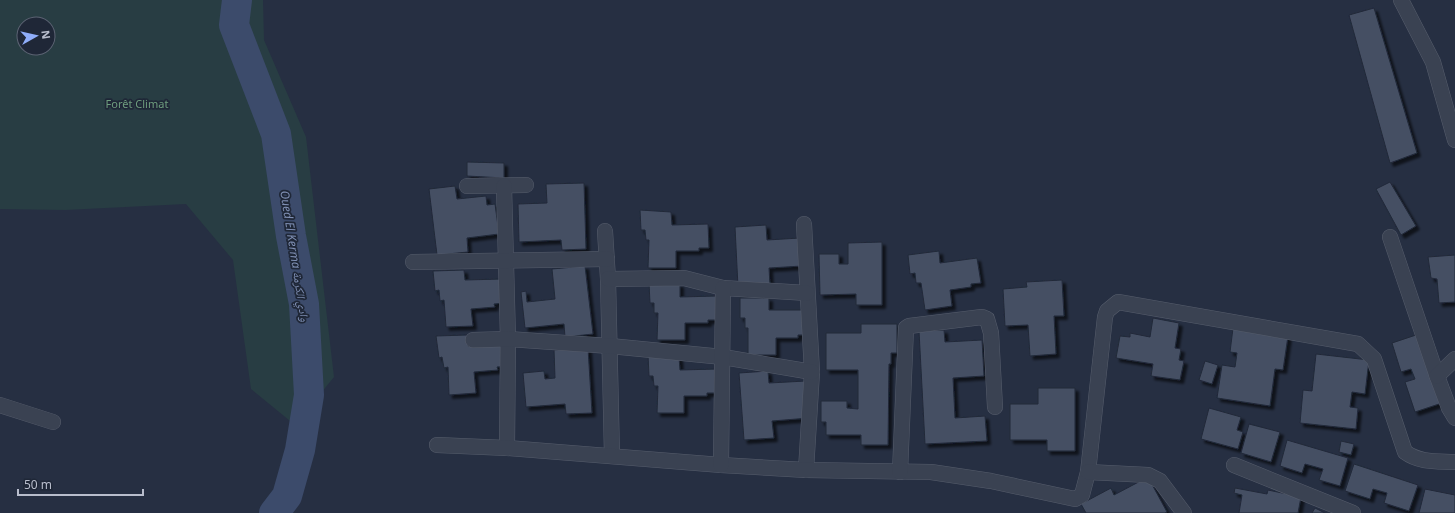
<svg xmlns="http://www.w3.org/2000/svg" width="1455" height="513" viewBox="0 0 1455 513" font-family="'Noto Sans','Noto Naskh Arabic',sans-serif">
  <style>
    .green { fill: #283d43; fill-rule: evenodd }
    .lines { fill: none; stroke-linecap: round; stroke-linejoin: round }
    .river { stroke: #3c4b6b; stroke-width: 30 }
    .building { fill: #454f64; stroke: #212939; filter: url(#shadow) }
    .street-casing { stroke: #565d6c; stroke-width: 16 }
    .street { stroke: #3a4252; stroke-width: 15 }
    .labels { text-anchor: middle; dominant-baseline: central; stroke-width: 3.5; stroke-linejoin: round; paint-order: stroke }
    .park-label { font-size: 11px; fill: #6e9d7e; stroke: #1f2737 }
    .water-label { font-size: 12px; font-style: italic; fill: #7f8fb3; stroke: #1f2737 }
  </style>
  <defs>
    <filter id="shadow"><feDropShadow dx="3.5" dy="3.5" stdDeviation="1" flood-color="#0009"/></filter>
  </defs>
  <rect width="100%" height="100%" fill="#262f42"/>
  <!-- green -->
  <path class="green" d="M0,0h263l1,40 42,97 28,240 -39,48 -44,-36 -18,-129 -47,-56 -121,6 -65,-1zM24,24h24v24h-24z"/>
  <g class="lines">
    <!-- river -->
    <path class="river" d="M237,0l-3,25 42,109 15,102 13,68 5,91 -9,55 -13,46 -13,17"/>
  </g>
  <!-- building -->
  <g class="building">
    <path d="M1374,8l43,145 -27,10 -41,-148z"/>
    <path d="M467,162l37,1v15l-37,-2z"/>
    <path d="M1390,182l26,44 -15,9 -25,-46z"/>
    <path d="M584,183l2,66 -24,1 -1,-10 -42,2 -1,-38 29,-1 -1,-19z"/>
    <path d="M455,186l2,13 29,-3 1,9 8,-1 4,30 -32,4 1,14 -31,3 -8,-66z"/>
    <path d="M640,210l31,2 1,13 36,-1 1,24h-10v3h-23v17h-28l1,-28h-3l-1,-10h-4z"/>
    <path d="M766,225l1,15 33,-2 2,28 -33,2 1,17 -32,2 -3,-60z"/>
    <path d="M882,242v63h-26v-11l-36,1 -1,-41h20v10h9v-21z"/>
    <path d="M939,251l1,12 37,-5 4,25 -10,1v3l-21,3 2,16 -27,4 -4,-27h-5l-1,-10 -5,1 -2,-19z"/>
    <path d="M1455,255v47l-16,1 -2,-24 -6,-1 -3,-21z"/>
    <path d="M585,266l8,68 -28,3 -1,-13 -39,4 -4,-36 5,-1 1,11 28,-3 -3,-30z"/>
    <path d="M464,270l1,10 37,-1 2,24 -10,1 1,3 -24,2 2,17 -27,1 -2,-27 -4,1 -1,-11 -4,1 -2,-20z"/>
    <path d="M1062,280l2,36h-10l2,38 -26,2 -2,-31 -23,1 -2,-37 24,-2 -1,-5z"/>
    <path d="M649,283l31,1v13l37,-1 1,24h-10v3h-23v17h-28l1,-27h-4v-10h-4z"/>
    <path d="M740,298h29v12h38v25h-9v3h-22v17h-28v-27h-3v-10h-5z"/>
    <path d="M1153,318l26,5 -4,25 6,1 -2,11 5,1 -4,19 -29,-4 2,-12 -37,-6 4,-22 10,1v-4l20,4z"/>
    <path d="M861,324h36v29h-6v11h-2l-1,81h-27v-10h-35v-13h-5v-21h26v7l11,1v-39h-32v-37h35z"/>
    <path d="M1233,328l55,8 -5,34 -8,-1 -5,37 -53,-8 5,-33 13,2 2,-14 -7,-1z"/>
    <path d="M944,330l1,12 37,-2 2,36 -31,2 2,40 30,-2 2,25 -62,3 -6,-113z"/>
    <path d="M1419,334l23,69 -27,9 -10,-30 10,-3 -4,-10 -10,3 -9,-29z"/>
    <path d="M467,335l1,11 37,-4 2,24 -10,1 1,3 -24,2 2,21 -27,2 -1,-28 -4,1 -2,-11 -3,1 -3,-22z"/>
    <path d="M588,348l4,65 -26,1 -1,-10 -39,3 -3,-34 21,-2 1,8 10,-1 -1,-28z"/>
    <path d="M1316,354l53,6 -4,34 -13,-2 -2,15 8,1 -2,21 -56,-6 3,-33 9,1z"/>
    <path d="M648,355l31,2 1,13 37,-1v24h-10v3h-23v17h-27l1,-27h-4l-1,-10h-4z"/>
    <path d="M1205,361l13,4 -6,19 -13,-4z"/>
    <path d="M768,371l1,12 37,-2 3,37 -37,3 2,17 -30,2 -5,-67z"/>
    <path d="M1038,388h37v63h-28v-11h-37v-36h28z"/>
    <path d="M1209,408l32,9 -4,13 6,2 -5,17 -37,-10z"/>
    <path d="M1249,424l31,8 -9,30 -30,-9z"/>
    <path d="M1287,440l61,18 -8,28 -21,-6 4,-11 -18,-5 -3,9 -22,-7z"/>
    <path d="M1341,441l13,3 -3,11 -12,-3z"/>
    <path d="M1354,464l64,21 -9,26 -25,-8 3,-10 -14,-4 -3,10 -25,-8z"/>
    <path d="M1148,477l19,35 -2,1h-79l-5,-9 30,-16 3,7z"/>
    <path d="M1235,488l32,6 1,-4 33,7 -3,16h-59l3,-18 -8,-2z"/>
    <path d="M1425,489l30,6v18h-36z"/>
    <path d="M1315,508l10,5h-13z"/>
  </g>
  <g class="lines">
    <!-- street casing -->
    <g class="street-casing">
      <g id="street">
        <path d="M1401,0l32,62 22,78"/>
        <path d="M467,186l59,-1"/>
        <path d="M504,186l4,153 -1,109"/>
        <path d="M804,224l8,148 -6,98"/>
        <path d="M605,231l3,48 4,177"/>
        <path d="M1390,237l47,139 12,32 6,10"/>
        <path d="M413,262l194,-3"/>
        <path d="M608,279l76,-1 39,10 84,5"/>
        <path d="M473,340l35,-1 102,7 113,11 89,15"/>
        <path d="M1437,376l18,-17"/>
        <path d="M0,405l53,17"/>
        <path d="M437,445l70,3 214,17 85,5 125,2 60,9 84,18 7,-4 6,-23 17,-155 2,-6 11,-9 240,42 16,15 31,93c15,11 32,9 50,10"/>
        <path d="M721,465l2,-177"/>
        <path d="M1234,465l119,48"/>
        <path d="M900,472l6,-144 3,-2 73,-9 5,2 4,14 4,74"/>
        <path d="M1088,472l60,3 12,6 24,32"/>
      </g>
    </g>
    <!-- street -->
    <use href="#street" class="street"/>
  </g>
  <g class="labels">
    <!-- park labels -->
    <g class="park-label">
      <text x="137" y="103">Forêt Climat</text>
    </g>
    <!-- water labels -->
    <g class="water-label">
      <text transform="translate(295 256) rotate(81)">Oued El Kerma وادي الكرمة</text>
    </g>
  </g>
  <!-- north arrow -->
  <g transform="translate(36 36) rotate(82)"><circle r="19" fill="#1f2737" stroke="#5c6373"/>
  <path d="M0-3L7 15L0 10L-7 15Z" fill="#8fadf9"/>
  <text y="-6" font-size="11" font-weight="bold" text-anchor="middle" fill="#b8bdcc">N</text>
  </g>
  <!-- scale -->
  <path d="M18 489v6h125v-6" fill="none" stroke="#b8bdcc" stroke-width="2"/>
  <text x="24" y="489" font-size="12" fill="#b8bdcc" stroke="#1f2737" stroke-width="3" paint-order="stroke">50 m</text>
</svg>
